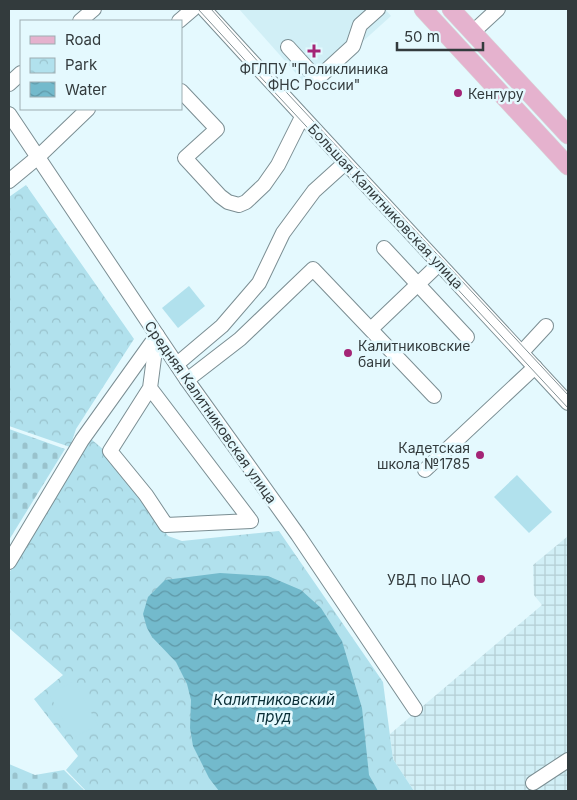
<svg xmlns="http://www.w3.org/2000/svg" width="577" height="800" viewBox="0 0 577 800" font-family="Inter,sans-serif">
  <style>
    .built { fill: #d1eff6 }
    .industrial { fill: url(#industrial-grid) }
    .cemetery { fill: url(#cemetery-stones) }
    .park { fill: url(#park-crowns) }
    .pitch { fill: #b1e1ed }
    .water { fill: url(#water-waves) }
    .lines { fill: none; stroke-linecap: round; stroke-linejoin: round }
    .minor-casing { stroke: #7b8e93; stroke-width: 16 }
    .major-casing { stroke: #d6d8d8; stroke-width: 19 }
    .minor { stroke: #fff; stroke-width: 14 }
    .major { stroke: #e5b2ce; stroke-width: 18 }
    .tram { stroke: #859397; stroke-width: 1 }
    .poi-dot { fill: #a42576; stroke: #e4f9fe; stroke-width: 2 }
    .labels { text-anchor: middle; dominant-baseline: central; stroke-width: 5; stroke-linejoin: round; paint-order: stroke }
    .poi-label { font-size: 14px; fill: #333b3d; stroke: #e4f9fe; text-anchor: start }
    .street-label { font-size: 14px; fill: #333b3d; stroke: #e4f9fe }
    .water-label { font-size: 15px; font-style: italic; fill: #0a2e36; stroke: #e4f9fe }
  </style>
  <defs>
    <pattern id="industrial-grid" width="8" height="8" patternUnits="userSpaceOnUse" patternTransform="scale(1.25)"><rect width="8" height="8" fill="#d1eff6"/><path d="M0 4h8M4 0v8" fill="none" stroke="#b4ced4"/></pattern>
    <pattern id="cemetery-stones" width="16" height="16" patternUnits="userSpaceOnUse" patternTransform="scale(1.25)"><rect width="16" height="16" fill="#b1e1ed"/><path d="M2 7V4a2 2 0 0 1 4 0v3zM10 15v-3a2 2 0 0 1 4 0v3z" fill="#99c2cc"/></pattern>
    <pattern id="park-crowns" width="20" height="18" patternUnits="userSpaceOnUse" patternTransform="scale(1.25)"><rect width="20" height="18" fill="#b1e1ed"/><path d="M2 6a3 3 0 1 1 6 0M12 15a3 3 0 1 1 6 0" fill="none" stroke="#99c2cc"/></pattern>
    <pattern id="water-waves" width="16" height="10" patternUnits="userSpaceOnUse" patternTransform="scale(1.25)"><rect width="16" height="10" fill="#73bacc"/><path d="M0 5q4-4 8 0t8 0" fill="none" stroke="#5f98a7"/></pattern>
  </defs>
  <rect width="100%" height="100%" fill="#e4f9fe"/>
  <!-- built -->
  <path class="built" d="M239,9h146l6,7 -81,73z"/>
  <!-- industrial -->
  <path class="industrial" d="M568,536v255h-154l-21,-32 -3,-25 152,-129 -8,-10 -1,-30z"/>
  <!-- cemetery -->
  <g class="cemetery">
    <path d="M9,429l56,20 -56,91z"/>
    <path d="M9,764l26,11 29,-5 21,21h-76z"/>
  </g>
  <!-- park -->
  <g class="park">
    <path d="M26,185l108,154 -58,90 -6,18 -61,-21v-229z"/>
    <path d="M91,439l20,17 57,80 14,5 97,-10 104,151 10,77 21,32h-328l-20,-21 12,-14 -44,-57 29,-24 -54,-47v-55z"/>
  </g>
  <!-- pitch -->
  <g class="pitch">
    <path d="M189,286l16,20 -27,22 -16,-20z"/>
    <path d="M517,475l35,37 -23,21 -35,-36z"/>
    <path d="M74,681l24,44 -25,13 -24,-44z"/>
  </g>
  <!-- water -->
  <path class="water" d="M220,573l48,3 33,14 20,18 21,33 20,67 7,67 9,16h-159l-10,-13 -16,-32 -3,-18 1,-28 -4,-16 -11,-22 -24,-25 -5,-9 -4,-14 5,-17 17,-17z"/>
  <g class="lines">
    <!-- minor casing -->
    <g class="minor-casing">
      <g id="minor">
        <path d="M204,9l54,59 310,335"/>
        <path d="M80,21l14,-12"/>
        <path d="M179,21l14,-12"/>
        <path d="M473,32l25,-23"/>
        <path d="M288,47l29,32 36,-33 7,-21 18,-16"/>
        <path d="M9,84l12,-11"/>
        <path d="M181,91l36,38 -32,29 35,38 8,6 11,3 7,-3 18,-17 14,-20 24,-48"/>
        <path d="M9,114l178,266 111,155 117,174"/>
        <path d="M9,181l29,-24 50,-48"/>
        <path d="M384,248l83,89"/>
        <path d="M371,329l68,-65"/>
        <path d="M522,352l24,-26"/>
        <path d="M177,364l45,-38 37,-43 24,-50 31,-42 31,-28"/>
        <path d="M187,380l53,-41 73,-70 121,127"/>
        <path d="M150,388l101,133 -85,4 -20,-30 -36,-44 40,-63 7,-53"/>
        <path d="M425,470l110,-103"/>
        <path d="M9,562l73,-122 73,-102"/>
        <path d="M533,783l35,-23"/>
      </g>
    </g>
    <!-- major casing -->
    <g class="major-casing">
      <g id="major">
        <path d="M423,9l145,157"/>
        <path d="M451,9l117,126"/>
      </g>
    </g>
    <!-- minor -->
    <use href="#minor" class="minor"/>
    <!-- major -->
    <use href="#major" class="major"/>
    <!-- tram -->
    <g class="tram">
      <path d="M198,9l55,60 315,339"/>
      <path d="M211,9l50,56 307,330"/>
    </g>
  </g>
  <!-- markers -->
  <g class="poi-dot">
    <path d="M311.5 43.5h5v5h5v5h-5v5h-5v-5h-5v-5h5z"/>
    <circle cx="458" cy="93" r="5"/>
    <circle cx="348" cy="353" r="5"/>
    <circle cx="480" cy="455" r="5"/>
    <circle cx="481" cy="579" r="5"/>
  </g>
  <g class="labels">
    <!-- poi labels -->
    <g class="poi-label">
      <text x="314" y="68" text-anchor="middle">ФГЛПУ "Поликлиника<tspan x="314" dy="16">ФНС России"</tspan></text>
      <text x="468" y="93">Кенгуру</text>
      <text x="358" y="345">Калитниковские<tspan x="358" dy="16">бани</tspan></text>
      <text x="470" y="447" text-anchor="end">Кадетская<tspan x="470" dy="16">школа №1785</tspan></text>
      <text x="471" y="579" text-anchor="end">УВД по ЦАО</text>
    </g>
    <!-- street labels -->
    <g class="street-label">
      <text transform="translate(386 206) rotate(47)">Большая Калитниковская улица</text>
      <text transform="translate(211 412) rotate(55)">Средняя Калитниковская улица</text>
    </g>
    <!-- water labels -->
    <g class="water-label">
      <text x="274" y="699">Калитниковский<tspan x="274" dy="17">пруд</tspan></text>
    </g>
  </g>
  <!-- border -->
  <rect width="577" height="800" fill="none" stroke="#333b3d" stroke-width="20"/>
  <!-- legend -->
  <rect x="20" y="20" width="162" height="90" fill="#e4f9fe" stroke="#9dadb1"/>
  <rect x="30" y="36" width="25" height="8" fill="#e5b2ce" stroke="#9dadb1"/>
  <text x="65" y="45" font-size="15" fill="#333b3d">Road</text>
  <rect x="30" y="58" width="25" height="15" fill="url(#park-crowns)" stroke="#9dadb1"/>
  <text x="65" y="70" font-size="15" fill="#333b3d">Park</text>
  <rect x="30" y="82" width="25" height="15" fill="url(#water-waves)" stroke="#9dadb1"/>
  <text x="65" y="95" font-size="15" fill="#333b3d">Water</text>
  <!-- scale -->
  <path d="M397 42v8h86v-8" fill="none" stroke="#333b3d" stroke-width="2.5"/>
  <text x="404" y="42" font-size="15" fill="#333b3d" stroke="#e4f9fe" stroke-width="4" paint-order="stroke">50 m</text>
</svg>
